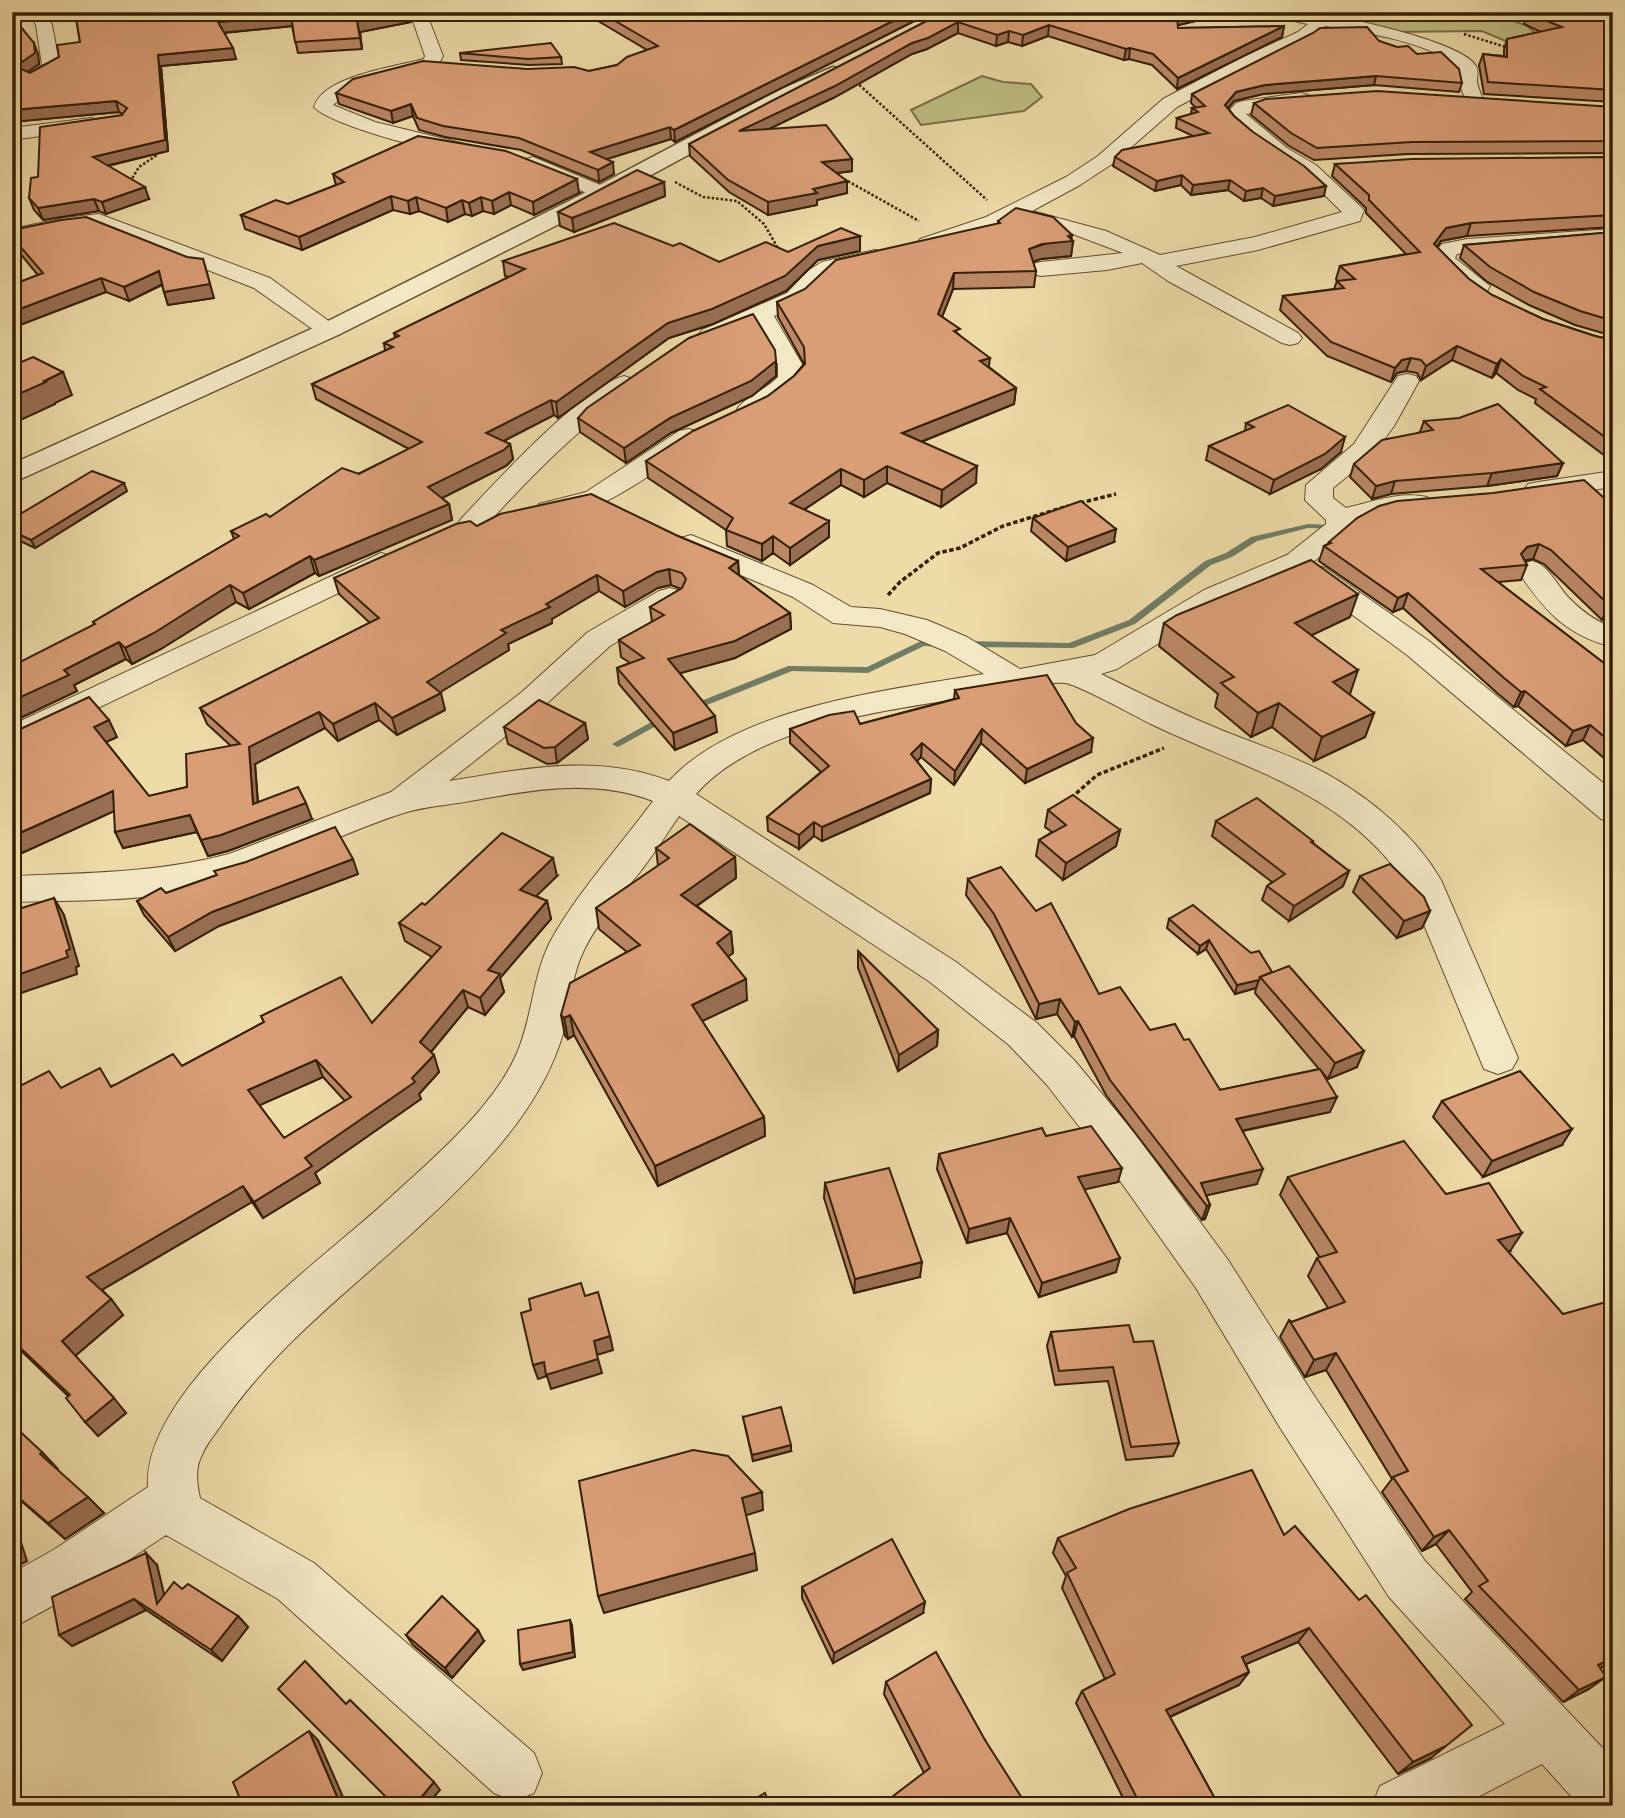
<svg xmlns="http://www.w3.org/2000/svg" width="1625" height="1818" viewBox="0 0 1625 1818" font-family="Alegreya,serif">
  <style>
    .green { fill: #bebe84; stroke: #7a6e46; stroke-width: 2 }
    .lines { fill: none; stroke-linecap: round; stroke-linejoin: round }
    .stream { fill: #727d66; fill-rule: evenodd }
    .minor-casing { stroke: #634e2f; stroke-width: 2 }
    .tertiary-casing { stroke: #634e2f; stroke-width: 3 }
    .path-far1 { stroke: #351f07; stroke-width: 2.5; stroke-dasharray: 2.5 2; stroke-linecap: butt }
    .path { stroke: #351f07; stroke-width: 3.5; stroke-dasharray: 4.5 2.5; stroke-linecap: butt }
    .minor { fill: #f3e8c6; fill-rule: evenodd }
    .tertiary { fill: #f3e8c6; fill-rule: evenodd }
    .wall { fill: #b86; stroke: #351f07; stroke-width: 2; fill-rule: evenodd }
    .shaded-wall { fill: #996f53; stroke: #351f07; stroke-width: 2 }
    .building { fill: #da9e77; stroke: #351f07; stroke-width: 2; fill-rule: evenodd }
  </style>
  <rect width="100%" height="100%" fill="#eddba8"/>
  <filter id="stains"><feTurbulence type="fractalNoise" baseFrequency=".00286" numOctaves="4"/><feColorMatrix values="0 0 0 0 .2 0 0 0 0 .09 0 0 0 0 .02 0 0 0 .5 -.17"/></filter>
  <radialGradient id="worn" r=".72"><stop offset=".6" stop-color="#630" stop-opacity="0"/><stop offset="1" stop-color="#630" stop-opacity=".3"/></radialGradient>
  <!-- green -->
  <g class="green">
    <path d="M1293,12h197l37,14 31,25h-29l-47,-20 -90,1z"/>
    <path d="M982,76l21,6 28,2 11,13 -18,14 -103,14 -10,-15z"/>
  </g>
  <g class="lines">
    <!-- stream -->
    <g class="stream">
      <path d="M1308,524l27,1 4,2 -4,2 -27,-1 -51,13 -25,16 -21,8 -76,59 -62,24 -106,-1 -4,-3 4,-3 102,2 60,-23 76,-59 21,-8 25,-16z"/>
      <path d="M923,640l17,1 4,3 -4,3 -16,-1 -56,27 -76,-2 -95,38 -3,1 -5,-3 2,-2 97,-39 79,1z"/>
      <path d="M662,716l5,3 -2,2 -45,25 -3,1 -5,-3z"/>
    </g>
    <!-- minor casing -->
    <g class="minor-casing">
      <g id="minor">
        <path d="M29,12h16l7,13 8,42 -27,15 -9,-5 18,-12 -6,-40z"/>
        <path d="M410,12h16l17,44 -6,11 -83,21 -21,17 42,17 94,23 3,4 -3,4c-21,5 -142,-29 -155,-46 9,-31 81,-40 110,-48l1,-3z"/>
        <path d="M1269,12c12,0 25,-1 38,0 31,3 155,29 169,54 3,5 1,10 1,16 1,6 5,14 7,20l-2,4h-14l-9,-23 1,-14c-30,-28 -95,-36 -135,-43l-15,14 -55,25 -78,42 -65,57 -32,21 -48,26 74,20 54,24 95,-18 87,-25 -40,-39 -29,-17 -47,-42 10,-11 7,-2 58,-8 7,2 2,4 -2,4 -62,11 41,34 29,17 44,41 4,4 -4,11 -102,29 -82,16 122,67 4,5 -4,5 -8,2 -8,-2 -114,-62 -26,-18 -35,7 -66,6 -8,-2 -3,-5 3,-5 8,-2 82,-9 -53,-20 -55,-13 -79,29h-16l-3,-5 3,-5 66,-22 80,-40 32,-21 65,-57 80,-42 55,-25 10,-8 -37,-8z"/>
        <path d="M91,118l7,2 3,4 -3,4 -86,12v-12z"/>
        <path d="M533,157l77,32 3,4 -3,4h-14l-70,-30 -3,-4 3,-4z"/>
        <path d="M99,214l171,64 71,52 -4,5h-16l-67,-47 -157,-61 -32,3 -53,12v-13l53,-11z"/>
        <path d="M1613,229v13l-156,12 -2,4 35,28 -3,5c-18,4 -48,-18 -55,-35l10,-12 25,-5z"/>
        <path d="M875,250l8,2 3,5 -3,5 -46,10 -12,8 -22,23 -29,13 28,48 1,14c-12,19 -38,42 -62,36l-4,-5c8,-12 30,-20 41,-32v-13l-23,-40 -37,16 -8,2 -8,-2 -4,-5 4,-5 85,-37 22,-23 13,-8z"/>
        <path d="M1407,374l9,2 3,5 -25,45 -22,30 -39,32v10l13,10c26,-6 54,-17 81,-11l4,6 -4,6 -35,4 -38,10 -5,10 -42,34 8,-2 10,3 104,73 184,150v31l-12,-3 -194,-164 -102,-75 -5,-6 4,-6 -78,34 -109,67 -16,5c35,17 70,35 106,50 38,17 81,29 118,49 45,25 90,62 116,107l77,178 -6,11 -14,5 -14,-5 -77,-185c-65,-94 -161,-114 -256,-160 -16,-8 -74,-40 -86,-41 -19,-2 -64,9 -84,12 -89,15 -222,28 -285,99l260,168 81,61 38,38 61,74 92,125 85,134 112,167 188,198v47h-33l-38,-42 -82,42h-88l8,-20 125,-62 -116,-127 -110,-171 -83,-138 -90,-127 -59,-76 -38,-40 -79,-63 -251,-166c-13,19 -25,38 -39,56 -20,25 -42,49 -56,78 -15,30 -13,64 -25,96 -25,71 -83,128 -137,178 -69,64 -144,119 -198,197 -8,12 -18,23 -23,36 -6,12 -4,28 -1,41l114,65 220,190 8,20 -8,20 -20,8 -20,-8 -216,-194 -112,-64 -75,50 -79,43v-55l43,-24 93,-62c-6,-100 178,-229 245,-292 43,-39 105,-92 126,-147 14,-36 14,-72 31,-106 26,-48 70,-96 103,-141 -59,-23 -123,-11 -183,0 -21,4 -43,5 -63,11 -69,21 -133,59 -204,76 -62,14 -128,12 -191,14v-26c73,-3 146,-3 217,-22l162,-62 131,-100 66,-60 71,-41 11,-3 11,3 4,6 -4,6 -71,43 -66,60 -95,75c74,-12 148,-28 220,0 68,-74 219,-91 315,-107l-39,-23 -40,-17 -25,-7 -47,-4 -40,-26 -112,-47 -4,-6 4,-6 10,-3 122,50 38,22 29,2 47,11 40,17 53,32 75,-14 109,-65 83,-35 39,-31v-4l-21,-20 1,-15 48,-41 44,-68z"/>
        <path d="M624,376l9,3 4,5 -4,5c-57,41 -105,90 -152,142l-10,2 -10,-2 -4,-6 4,-6c32,-34 121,-132 163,-143z"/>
        <path d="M688,429l9,2 4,6 -4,6c-37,25 -112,84 -158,73l-4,-6 4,-6 47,-12 93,-61z"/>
        <path d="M1613,471v16l-75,11 -10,-2 -4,-6 4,-6 10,-2z"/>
        <path d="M381,553l10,3 4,6 -4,6 -379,181v-24z"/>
        <path d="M1532,561c16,4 24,22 35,35 13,14 28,25 46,32v19c-48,-12 -69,-37 -96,-77l5,-6z"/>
      </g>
    </g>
    <!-- tertiary casing -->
    <g class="tertiary-casing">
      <path id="tertiary" d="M833,67l7,2 2,4 -2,4 -47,21 -210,114 -245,123 -326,148v-19l308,-139 247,-123 212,-112z"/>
    </g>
    <!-- path-far1 -->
    <g class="path-far1">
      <path d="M1464,34l45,14"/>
      <path d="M856,82l131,118"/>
      <path d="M844,179l75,42"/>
      <path d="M130,182l9,-15 18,-12"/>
      <path d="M675,182l28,15 34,4 27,23 15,26"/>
    </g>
    <!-- path -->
    <g class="path">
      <path d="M1080,503l36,-9"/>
      <path d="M888,595l12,-13 38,-29 22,-5 43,-22 65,-20"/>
      <path d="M1071,798l26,-23 67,-27"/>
    </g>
    <!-- minor -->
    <use href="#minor" class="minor"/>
    <!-- tertiary -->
    <use href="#tertiary" class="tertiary"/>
  </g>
  <!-- wall -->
  <g class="wall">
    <path d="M75,12l336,10 -51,10 2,17 -64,4 -6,-27 -68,7 12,26 -75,7 7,85 -60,15 41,33 -43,15 -7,-3 -56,9 -9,-10 -5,-12 9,-21 85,-63 -4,-2 -107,10v-106l26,38 1,10 -12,8 3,1 29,-16 21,-15z"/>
    <path d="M585,12h347l-257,130 -4,-3 -64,20 7,15 -15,8 -78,-32 -76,-13 -26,-7 -6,-14 -20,7 -54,-19 -3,-11 191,-24 62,2 28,-6 30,-15 -59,-35z"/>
    <path d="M944,12l281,2 -47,11v3l106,-2 -2,11 -105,52 -25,-24 -23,-6 -5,1 -76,-24 -26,10 -14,-4 -12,4 -38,-13 -31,16 -15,5 -77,43 -66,32 83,30v12l-16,2 11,20 -30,7v5l-49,10 -39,-23 -39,-36 -1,-12z"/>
    <path d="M1613,12v90l-129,-8 -5,-29 4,-11 21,2v-6l3,-11 34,-7 -17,-8 3,-11z"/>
    <path d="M1379,41l38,13 45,29 -3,9 -85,-7 -111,9 -29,7 -6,7 6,8 90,80 -51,10 -12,-8 -17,3 -16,-11 -37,5 -10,-10 -26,6 -42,-25 2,-9 78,-21 -17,-8 1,-10 14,-4 1,-6 3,-1 -4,-4 1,-9z"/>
    <path d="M460,53l101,4 1,7 -33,1 -68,-5z"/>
    <path d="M1254,103l359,4v46l-205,1 -94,6 -25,-14 -38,-31z"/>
    <path d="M1613,157v70l-146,9 -26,5 -4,7 32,31 23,16 51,24 52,17 18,4v122l-78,-59 1,-4 -18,-9 -22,-17 -4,5 -40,-18 -31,20 -4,-7 -11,-2 -9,2 -6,9 -64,-26 -47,-46 3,-14 51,-7 3,-8h1l-2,-2 4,-13 66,-12 -40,-41v-5l-34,-32 3,-12z"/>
    <path d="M333,174l246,19 -45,22 -23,-10 -17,9 -11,-3 -11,5 -7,-2 -17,8 -29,-11 -9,3 -17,-4 -91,40 -57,-21 -4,-14 47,-11 48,-19z"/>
    <path d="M664,182l1,14 -91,36 -14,-6 -2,-14z"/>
    <path d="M998,221l73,18 2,2 -2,15 -30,3 -8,3 3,9 -2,16 -81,2 -11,28 47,50 27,21 -2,16 -93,38 55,41 -35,24 -54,-24 -23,14 -23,-12 -36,24 24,28 -39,28 -17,-12 -11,8 -35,-15 -1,-16 -78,-52 -2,-17 122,-65 26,-20 10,-12 -26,-47 -1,-15 221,-78z"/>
    <path d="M12,230l202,68 -46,7 -6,-20 -33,16 -23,-9 -94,36v-43l26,-10 -25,-30z"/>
    <path d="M1613,232v104l-38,-11 -46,-20 -43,-24 -26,-23 4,-13z"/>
    <path d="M860,236v15l-42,9 -32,31 -73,33 -44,14 -111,80 -4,-3 -50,26 6,3 3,15 -7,7 -64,32 7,6 3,16 -133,56 -4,-3 -66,36 -13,-7 -75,47 -29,15 -6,-5 -52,26 3,6 -65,31 82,-98 -1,-2 141,-83 -3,-8 39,-14 139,-68 -93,-50 -4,-15 73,-33 -1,-8 11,-5 -1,-5 115,-56 -4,-1 -2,-15 170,-15 46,16 69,-10z"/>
    <path d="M776,376l-24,20 -81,37 -45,30 -46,-31 -2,-14z"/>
    <path d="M1424,421l139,42 -6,13 -70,10 -96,8 -19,5 -22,-22 4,-13 66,-32z"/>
    <path d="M1246,423l95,29 -20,17 -51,25 -64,-34 3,-14 36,-15z"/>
    <path d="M127,491l-92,57 -23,-11v-18z"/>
    <path d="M1613,506v112l-11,2 -58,-56 -11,-5 -8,2 2,4 -6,15 -23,2 115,88v96l-30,-26 -17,6 -48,-40 -4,1 -17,-14 -94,-85 -10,4 -74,-51 5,-15 4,-2 1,-2z"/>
    <path d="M1033,518l81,24 -48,19 -35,-30z"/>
    <path d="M477,526l201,10 60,25 1,14 51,38 1,16 -56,29 -55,15 37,59 -42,18 -56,-66 -2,-16 13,-5 -9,-6 -2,-17 33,-18 -2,-15 31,-18 -10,-4 -13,3 -33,19 -26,-16 -47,28v4l-44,21 1,6 -69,42 5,18 -48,25 -18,-15 -41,21 -13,-13 -70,36 3,38 54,17 -84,32 -20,5 -11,-24 -74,16 -9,-37 -92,42 -5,-9 -5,2v-113l105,4 -11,5 43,54 38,-9 44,-41 -24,-22 -7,-16 170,-85 -31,-29 -5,-16z"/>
    <path d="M1350,617l-39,18 39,59 -1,1 25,18 -9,24 -51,24 -42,-34 -21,10 -36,-30 3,-13 -59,-48 5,-23z"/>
    <path d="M955,690l136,62 -66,31 -44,-40 -27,42 -33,-28 -4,4 14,18 -1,14 -108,48 -8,-5 -15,13 -31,-18 -1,-14 54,-45 -31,-29v-14l70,-5 94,-25z"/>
    <path d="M585,723l3,16 -31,24 -10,1 -39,-20 -4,-17z"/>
    <path d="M1048,810l72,20 -4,16 -53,34 -27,-24 3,-16 13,-8 -7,-5z"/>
    <path d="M1216,821l97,20v2l36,28 -6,15 -54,35 -27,-21 5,-14 5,-4 -60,-46z"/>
    <path d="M656,848l79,9 1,21 -39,28 34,26 2,21 -5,3 19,44 -45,21 62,96 1,19 -107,50 -84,-151 -6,4 -3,-3 -4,-21 66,-63 -28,-23 -3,-21 62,-42z"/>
    <path d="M358,874l-139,52 -44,25 -31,-36 -7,-14 29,-8 51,-18z"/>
    <path d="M557,876l-21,20 11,5 4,18 -51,59 4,14 -19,23 -17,-8 -37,45 8,20 -20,22 2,5 -106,74 5,10 -57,35 -11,-16 -150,88 9,9 12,16 -48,41 51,57 -28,23 -30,-40 -56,-54v-252l99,-4 71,-20 82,-44 -3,-6 111,7 60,-66 -27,-16 -6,-18 26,-18zM323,1077l22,24 -61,37 -25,-33z"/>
    <path d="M1360,876l70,35 -8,17 -25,10 -44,-46z"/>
    <path d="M968,879l131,115 51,36 34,10 36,50 99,-21 -64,-76 1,-5 -21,6 -29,-45 -8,5 -31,-26 2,-9 103,53 85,95 -29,12 -6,-7 8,40 -87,19 14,53 -51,11 4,10 -5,14 -3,1 -96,-125 -32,-59 -2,1 -15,-23 -21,5 -45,-89 -25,-35z"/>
    <path d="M858,951l80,79 -1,16 -39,25 -40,-103z"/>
    <path d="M1442,1101l120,44 -79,32 -50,-60z"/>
    <path d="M1046,1136l72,46 -34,7 32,83 -77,25 -32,-64 -40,10 -30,-74 2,-15z"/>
    <path d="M1288,1177l158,17 64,57h-2l92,417 -11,21 -26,13 -98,-103 7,-7 -36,-48 -14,7 -40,-59 10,-13 -66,-109 -21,7 -25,-40 9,-17 3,2 36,-14 -20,-32 9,-18h3l-40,-63z"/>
    <path d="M825,1183l95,94 -66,16 -30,-95z"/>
    <path d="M1051,1332l83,10 45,101 -6,13 -47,4 -18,-79 -53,4 -8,-39z"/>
    <path d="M743,1417l48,34 -38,10z"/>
    <path d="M12,1424l45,46 47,43 -39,26 -53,-46z"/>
    <path d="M1284,1535l147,223 -33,16 -100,-132 -52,22 3,8 -10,13 -69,32 49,89h-92l-51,-103 6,-12 23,-12 -43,-91 4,-12 -13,-23 5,-15z"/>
    <path d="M157,1565l7,30 18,-6 56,27 10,11 -26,34 -76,-51 -74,36z"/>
    <path d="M802,1587l121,26 -90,50 -31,-65z"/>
    <path d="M406,1635l78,6 -32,37 -39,-33z"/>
    <path d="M886,1682l99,58 -61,33 -40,-79z"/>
  </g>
  <!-- shaded-wall -->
  <g class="shaded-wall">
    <path d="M409,12l2,10 -51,10 2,17 -5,-28z"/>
    <path d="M430,12h36l-35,7z"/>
    <path d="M911,12h21l-257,130 -1,-12z"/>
    <path d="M1189,12h36v2l-50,12 2,-11z"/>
    <path d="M291,16l2,10 -73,7 -2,-11z"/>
    <path d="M958,22v11l-31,16 -15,5 -77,43 -95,46 -1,-12 173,-88z"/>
    <path d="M1049,25l-1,11 -26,10 1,-11z"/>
    <path d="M1284,26l-2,11 -105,52 1,-11z"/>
    <path d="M1009,31l-1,11 -12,4 1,-11z"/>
    <path d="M34,43l4,11 1,10 -16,11 -4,-7v-4z"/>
    <path d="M233,48l3,11 -75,7 7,85 -71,17 -4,-11 72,-17 -7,-85z"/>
    <path d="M1130,48l-1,11 -5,1 2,-11z"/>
    <path d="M1376,76l-2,9 -111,9 -29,7 -11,13 2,-9 11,-13 29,-7z"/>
    <path d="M116,101l3,11 -107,10v-12z"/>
    <path d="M411,104l2,12 -20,7 -2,-12z"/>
    <path d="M670,127l1,12 -80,25 -1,-12z"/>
    <path d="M852,159v12l-30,4v-13z"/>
    <path d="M613,162l1,12 -15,8 -1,-12z"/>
    <path d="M1182,175l-1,10 -26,6 2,-10z"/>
    <path d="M577,179l2,14 -45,22 -1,-13z"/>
    <path d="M1230,180l-2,10 -37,5 2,-10z"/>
    <path d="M847,181v12l-30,7v5l-49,10v-13l45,-13z"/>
    <path d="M664,182l1,14 -91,36 -2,-14z"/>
    <path d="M1326,186l-2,10 -51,10 2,-10z"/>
    <path d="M145,187l4,12 -43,15 -4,-12z"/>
    <path d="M1263,188l-2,10 -17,3 2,-10z"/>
    <path d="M509,192l2,13 -17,9 -2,-13z"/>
    <path d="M391,196l2,14 -91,40 -3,-13z"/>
    <path d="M416,197l3,14 -9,3 -2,-13z"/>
    <path d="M481,197l2,14 -11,5 -3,-13z"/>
    <path d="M94,199l5,12 -56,9 -5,-12z"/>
    <path d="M462,200l3,14 -17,8 -2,-14z"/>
    <path d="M1471,223l-4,13 -26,5 -11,17 4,-14 12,-16z"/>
    <path d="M1072,235l-1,6h2l-2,15 -30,3 -14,5 2,-15z"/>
    <path d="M860,236v15l-42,9 -32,31 -73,33 -44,14 -111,80 -2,-16 112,-79 150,-77z"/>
    <path d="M203,259l11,39 -46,7 -4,-13z"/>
    <path d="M159,271l4,13 -34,17 -5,-14z"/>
    <path d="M954,273l-1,16 -16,41 1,-16z"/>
    <path d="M101,278l5,14 -94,36v-16z"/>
    <path d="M1457,346l-5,14 -31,20 5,-14z"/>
    <path d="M990,358l-2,16 -8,-13z"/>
    <path d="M1411,358l-5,13 -9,2 -6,9 4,-14 7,-8z"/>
    <path d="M1501,359l-5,14 -4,5 5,-14z"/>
    <path d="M776,361v15l-24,20 -81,37 -45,30 -2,-15 46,-30z"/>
    <path d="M63,372l9,23 -17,8v1l-43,20v-27z"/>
    <path d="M1016,388l-2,16 -113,46 1,-17z"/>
    <path d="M551,400l3,15 -66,34 -2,-16z"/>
    <path d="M1345,437l-4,15 -20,17 -51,25 4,-14z"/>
    <path d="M510,444l3,15 -7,7 -74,37 -4,-16z"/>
    <path d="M1563,463l-6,13 -70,10 5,-13z"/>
    <path d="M887,466v17l-23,14v-17z"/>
    <path d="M977,466l-1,17 -35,24 1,-17z"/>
    <path d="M841,469v16l-51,34v-16z"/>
    <path d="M1395,481l-4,13 -19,5 4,-13z"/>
    <path d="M124,483l3,8 -92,57 -4,-8z"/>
    <path d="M449,504l3,16 -133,56 -5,-16z"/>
    <path d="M829,521v16l-39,28v-17z"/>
    <path d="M1116,529l-2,13 -48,19 2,-14z"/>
    <path d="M773,536v17l-11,8v-17z"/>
    <path d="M1539,544l-6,15 -12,2v-7l6,-7z"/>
    <path d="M310,556l5,17 -66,36 -6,-16z"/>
    <path d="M738,561l1,16 -10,-9z"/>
    <path d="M669,569l2,16 -13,3 -33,19 -2,-16 34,-19z"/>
    <path d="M597,575l2,16 -47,28v4l-44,21 1,6 -78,48 -4,-16 74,-52z"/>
    <path d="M230,585l6,17 -75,47 -29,15 -7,-16z"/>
    <path d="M1408,593l-5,15 -10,4 5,-14z"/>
    <path d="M1358,594l-8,23 -63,30 8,-24z"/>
    <path d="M1613,604v14l-11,2 7,-15z"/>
    <path d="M790,613l1,16 -56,29 -65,18 -2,-17z"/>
    <path d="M119,642l7,17 -52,26 3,6 -65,31v-21l52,-31z"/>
    <path d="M1358,670l-8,24 -25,12 8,-24z"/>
    <path d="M1525,691l-7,15 -4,1 7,-15z"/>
    <path d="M441,693l4,17 -48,25 -5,-17z"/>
    <path d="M375,703l4,17 -41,21 -5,-17z"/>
    <path d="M1279,703l-7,24 -21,10 7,-24z"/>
    <path d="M319,712l6,16 -70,36 4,56 -6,-16 -4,-57z"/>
    <path d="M1374,713l-9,24 -51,24 8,-24z"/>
    <path d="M715,716l2,16 -42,18 -2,-17z"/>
    <path d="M109,720l8,17 -15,7 -8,-17z"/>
    <path d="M585,723l3,16 -31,24 -2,-16z"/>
    <path d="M1590,725l-7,15 -17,6 7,-15z"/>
    <path d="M982,729l-1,14 -27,42 1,-14z"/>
    <path d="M1093,738l-2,14 -66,31 2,-14z"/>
    <path d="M922,743l-1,14 -11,11 1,-14z"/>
    <path d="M931,779l-1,14 -108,48v-14z"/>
    <path d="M113,791l8,17 -99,45 -9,-17z"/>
    <path d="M306,803l6,16 -84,32 -20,5 -7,-16z"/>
    <path d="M190,815l7,17 -74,16 -8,-16z"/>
    <path d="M814,822v14l-15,13v-14z"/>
    <path d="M1120,830l-4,16 -53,34 3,-17z"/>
    <path d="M12,836l5,8 -5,2z"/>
    <path d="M735,857l1,21 -53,37 -2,-20z"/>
    <path d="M553,858l4,18 -33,32 -4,-18z"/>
    <path d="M353,859l5,15 -139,52 -44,25 -7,-14 44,-25z"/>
    <path d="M1349,871l-6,15 -54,35 5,-15z"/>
    <path d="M54,898l10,17 15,51 -3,1 1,7 -59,20 1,63 -7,2v-82z"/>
    <path d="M547,901l4,18 -51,59 4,14 -19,23 -5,-17 8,-28z"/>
    <path d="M1430,911l-8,17 -25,10 7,-17z"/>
    <path d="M731,932l2,21 -14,10 -2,-20z"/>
    <path d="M1209,940l-3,9 -8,5 2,-8z"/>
    <path d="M746,979l1,21 -53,25 -2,-20z"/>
    <path d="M1259,980l-3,8 -21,6 2,-9z"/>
    <path d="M463,990l5,17 -43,52 -5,-17z"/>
    <path d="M1060,999l-3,15 -21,5 3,-15z"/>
    <path d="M570,1015l4,20 -6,4 -4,-21z"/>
    <path d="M1078,1021l-4,15 -2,1 3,-15z"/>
    <path d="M938,1030l-1,16 -39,25 1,-16z"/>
    <path d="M1364,1051l-7,16 -29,12 7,-16z"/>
    <path d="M434,1055l5,17 -20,22 2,5 -106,74 5,10 -57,35 -9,-16 51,-44 107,-80z"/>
    <path d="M316,1060l7,17 -67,30 -8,-17z"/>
    <path d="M1337,1097l-7,15 -99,21 5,-14z"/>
    <path d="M764,1117l1,19 -107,50 -3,-20z"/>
    <path d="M1572,1129l-10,16 -79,32 9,-16z"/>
    <path d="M1122,1168l-4,14 -44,10 4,-15z"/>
    <path d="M1263,1169l-6,15 -57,13 1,-14z"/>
    <path d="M243,1186l9,16 -154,90 -11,-15z"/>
    <path d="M1210,1205l-5,14 -3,1 5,-14z"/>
    <path d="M1010,1218l-3,15 -40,10 2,-14z"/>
    <path d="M1522,1233l-12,18 -24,6 12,-17z"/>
    <path d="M1120,1258l-4,14 -77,25 3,-14z"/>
    <path d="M922,1262l-2,15 -66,16 1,-14z"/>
    <path d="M111,1299l12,16 -48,41 -13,-15z"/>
    <path d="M610,1336l3,14 -16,5 -3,-14z"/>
    <path d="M1336,1353l-10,17 -21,7 9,-17z"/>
    <path d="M598,1359l4,14 -51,16 -4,-13 -9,3 -5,-14 11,-3z"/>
    <path d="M114,1398l12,15 -28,23 -13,-14z"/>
    <path d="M791,1445v6l-38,10 -1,-6z"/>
    <path d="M42,1452l16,17 -2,2 -16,-17z"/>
    <path d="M762,1492l1,18 -19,6 -2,-18z"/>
    <path d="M88,1497l16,16 -39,26 -17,-16z"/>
    <path d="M12,1514l15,47 -15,8z"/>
    <path d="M1449,1530l-13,14 -14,7 12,-14z"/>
    <path d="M146,1553l11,12 12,50 -12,-11z"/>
    <path d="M755,1553l2,17 -153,43 -6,-17z"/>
    <path d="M134,1599l12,11 -74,36 -13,-11z"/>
    <path d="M925,1602l-2,11 -90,50 1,-10z"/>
    <path d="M238,1616l10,11 -26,34 -11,-11z"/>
    <path d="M570,1620l2,5 3,32 -52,13 -3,-6z"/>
    <path d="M1309,1628l-11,14 -66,28 10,-13z"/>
    <path d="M478,1630l6,11 -32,37 -7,-10z"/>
    <path d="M1613,1658v4l-32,15 17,-12z"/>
    <path d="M1249,1672l-10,13 -81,37 8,-12z"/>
    <path d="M1606,1677l-17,12 -26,13 16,-12z"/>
    <path d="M309,1731l9,9 29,66h-6z"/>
    <path d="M1446,1746l-15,12 -33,16 15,-12z"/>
    <path d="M434,1782l6,8 -14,16h-12z"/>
  </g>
  <!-- building -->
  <g class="building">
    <path d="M75,12h331l-49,9 3,17 -65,4 -4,-26 -73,6 15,26 -75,7 7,85 -72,17 52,30 -43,15 -8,-3 -56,9 -9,-10 2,-20 7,-1 2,-50 82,-12 5,-7 -11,-7 -104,9v-94l22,27 1,10 -16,11v4l11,5 29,-16 -2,-12 23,-3z"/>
    <path d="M600,12h311l-237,118 -4,-3 -80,25 23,10 -15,8 -79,-32 -76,-12 -26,-8 -6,-14 -20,7 -55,-18 17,-14 70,-18 104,8 47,-2 15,4 28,-6 10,-8 31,-11z"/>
    <path d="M944,12h245l-12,3 1,13 106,-2 -106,52 -25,-24 -23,-6 -4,1 -77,-24 -26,10 -14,-4 -12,4 -39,-13 -30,16 -16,5 -77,43 -96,45 87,-6 26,34 -30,3 25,19 -34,8 4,4 -49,9 -40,-22 -39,-36z"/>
    <path d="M1533,12h80v78l-125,-8 -5,-28 24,3v-18l55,-12 -35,-14z"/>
    <path d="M1367,27l12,14 18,6 11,-1 9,8 24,-2 18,17 3,14 -86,-7 -111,9 -29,7 -11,13 9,11 19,16 51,34 22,20 -51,10 -12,-8 -17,3 -16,-11 -37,5 -11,-10 -25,6 -42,-24 7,-7 87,-17 -32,-15 21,-6 -6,-4 13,-2 -13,-12 121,-61 7,-5z"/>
    <path d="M551,43l10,14 -33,2 -68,-6z"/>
    <path d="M1377,91l236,16v34l-201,1 -95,6 -26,-15 -37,-30 12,-4z"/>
    <path d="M418,136l88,15 71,28 -44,23 -24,-10 -17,9 -11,-4 -12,6 -7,-3 -16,8 -30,-11 -8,4 -17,-5 -92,41 -58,-22 35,-15 12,4 56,-22 -11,-8z"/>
    <path d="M1613,157v58l-142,8 -25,5 -12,16 35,35 23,16 51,24 52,17 18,4v103l-73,-54 6,-2 -23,-11 -22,-17 -4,5 -40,-18 -31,20 -5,-6 -10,-2 -9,2 -7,8 -64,-26 -48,-46 61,-8 -7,-7 18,-2 -15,-13 80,-14 -51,-52v-5l-34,-31 77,-5z"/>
    <path d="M637,170l27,12 -92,36 -14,-6z"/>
    <path d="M1016,208l37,9 19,18 -4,1 5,5 -31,3 -13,5 7,22 -82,2 -16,41 22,15 -6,2 36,27 -10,3 36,27 -114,45 75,33 -35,24 -55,-24 -23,14 -23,-11 -51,34 39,18 -39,27 -17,-12 -11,8 -36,-14 7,-12 -87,-57 47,-30 75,-35 26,-20 11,-12 -1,-17 -27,-45 28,-13 31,-29 164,-37 -2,-2z"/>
    <path d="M86,217l101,40 16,2 7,25 -46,8 -5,-21 -35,16 -23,-9 -89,34v-27l31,-12 -31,-36v-7l49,-10z"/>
    <path d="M614,223l59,23 7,-3 39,19 47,-20 22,10 53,-24 19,8 -42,10 -33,30 -73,33 -44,14 -112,79 -5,-2 -65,33 24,11 -6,6 -76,37 21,17 -135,56 -4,-4 -67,37 -13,-8 -76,48 -29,15 -6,-6 -55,28 5,5 -57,26v-35l83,-42 -2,-2 146,-86 -8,-5 35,-17 4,3 72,-49 17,6 63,-32 -110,-58 81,-37 -9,-4 15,-7 -5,-3 131,-64 -22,-8z"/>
    <path d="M1613,232v89l-33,-10 -46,-19 -44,-25 -26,-22z"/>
    <path d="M753,314l22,36 1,11 -25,20 -81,37 -46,30 -46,-30 9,-10 102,-70z"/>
    <path d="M33,357l30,15 -19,9 2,1 -34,15v-31z"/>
    <path d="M1498,404l65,59 -71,10 -97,8 -19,5 -22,-22 28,-24 51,-10 -9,-9 35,-3z"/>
    <path d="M1288,405l57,32 -20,17 -51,26 -65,-34 45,-19 -8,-4z"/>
    <path d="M92,471l32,12 -93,57 -19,-9v-12z"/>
    <path d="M1584,480l29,26v98l-4,1 -58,-55 -12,-6 -12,3 -6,7 6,11 -46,4 132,101v74l-23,-19 -17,6 -48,-40 -4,1 -17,-14 -96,-85 -10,5 -74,-52 7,-3 -2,-1 28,-24 22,-12 18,-5 96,-8z"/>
    <path d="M591,494l87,42 60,25 -9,7 61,45 -55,28 -67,18 47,57 -42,17 -56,-65 27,-10 -25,-18 45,-25 -14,-8 32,-19 4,-9 -4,-6 -13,-4 -12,3 -34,19 -26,-16 -51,29 4,3 -49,23 5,3 -79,49 14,11 -49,25 -17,-15 -42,21 -14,-12 -70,35 4,57 45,-17 8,16 -85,32 -20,5 -11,-25 -75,17 -2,-41 -100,45 -1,-1v-102l77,-36 20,23 -15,7 55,69 38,-9 -1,-33 54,-10 -40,-36 179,-90 -45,-40 122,-54 14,-3 7,5 23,-12z"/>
    <path d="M1081,501l35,28 -48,18 -35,-29z"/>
    <path d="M1311,560l47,34 -63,29 63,47 -25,12 41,31 -52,24 -43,-34 -21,10 -37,-30 13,-6 -70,-54 13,-8z"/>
    <path d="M1047,675l29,48 17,15 -66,31 -45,-40 -27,42 -33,-28 -11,11 20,25 -109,48 -8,-5 -15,13 -32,-18 62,-51 -39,-37 39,-14 25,-4 6,13 99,-26 -4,-8z"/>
    <path d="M539,700l46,23 -30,24 -11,1 -40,-21z"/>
    <path d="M1073,795l47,35 -54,33 -27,-23 27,-15 -18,-15z"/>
    <path d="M1257,798l56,43 -2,1 38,29 -55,35 -27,-20 18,-12 -69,-53z"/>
    <path d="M690,824l45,33 -54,38 50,37 -14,11 29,36 -54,26 72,112 -109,49 -85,-151 -6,3 -3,-3 9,-32 70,-38 -44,-37 73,-50 -13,-10z"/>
    <path d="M335,827l18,32 -141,53 -44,25 -31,-36 24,-13 5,5 51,-18 -3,-4 32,-9z"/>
    <path d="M502,833l51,25 -33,32 27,11 -59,69 12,4 -20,24 -17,-8 -43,52 14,13 -22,23 3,4 -110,76 7,8 -58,36 -11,-16 -156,91 24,22 -49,42 52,57 -29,24 -19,-24 4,-3 -58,-55v-250l37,-19 12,17 39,-20 11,19 62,-33 9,12 82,-44 -3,-6 80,-39 31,46 69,-76 -42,-24 23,-20 3,2zM316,1060l35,37 -67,41 -36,-48z"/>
    <path d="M1390,864l34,33 6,14 -26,10 -44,-45z"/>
    <path d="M1001,867l35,44 15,-8 48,91 21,-7 30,43 25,-6 9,16 5,-1 31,51 100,-21 17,28 -101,22 27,50 -62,14 9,22 -3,1 -97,-126 -32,-59 -3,1 -15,-23 -21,5 -45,-90 -26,-35z"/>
    <path d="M54,898l16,51 -4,2 2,6 -56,20v-66z"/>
    <path d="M1193,905l58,48 8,-2 13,21 -12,5 -1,3 -22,5 -28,-45 -9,6 -31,-27z"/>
    <path d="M858,951l80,79 -39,25z"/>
    <path d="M1289,966l75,85 -29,12 -75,-86z"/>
    <path d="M1520,1071l52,58 -80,32 -50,-60z"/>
    <path d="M1091,1126l31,42 -44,9 42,81 -78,25 -32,-65 -41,11 -30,-75 103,-26 4,8z"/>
    <path d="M1404,1141l42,53 43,-11 33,50 -24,7 65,74 50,-14v358l-15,7 8,12 -27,13 -100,-104 9,-5 -39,-51 -15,7 -41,-60 15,-6 -72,-118 -22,7 -25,-40 3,2 53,-20 -28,-44 20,-6 -49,-75z"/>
    <path d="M889,1168l33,94 -67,17 -30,-96z"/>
    <path d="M581,1283l4,13 13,-4 12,44 -16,5 4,18 -52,16 -2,-13 -11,3 -12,-52 10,-3 -2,-11z"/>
    <path d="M1129,1325l5,17 19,-1 26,102 -48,4 -18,-80 -54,4 -8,-39z"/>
    <path d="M781,1407l10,38 -39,10 -9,-38z"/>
    <path d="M12,1424l30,28 -2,2 48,43 -40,26 -36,-31z"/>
    <path d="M693,1450l35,6 34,36 -20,6 13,55 -157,43 -19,-115z"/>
    <path d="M1252,1470l32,65 11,-9 64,74 7,-5 106,130 -26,21 -33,16 -104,-134 -67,29 7,15 -83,38 53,96h-78l-59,-115 33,-17 -48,-101 9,-5 -18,-30 71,-29z"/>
    <path d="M892,1539l33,63 -91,51 -32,-66z"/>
    <path d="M146,1553l11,51 17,-22 8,7 6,-5 50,32 -27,34 -77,-51 -75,36 -7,-38z"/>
    <path d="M442,1596l36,34 -33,38 -39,-33z"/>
    <path d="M570,1620l3,32 -53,12 -2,-34z"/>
    <path d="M936,1652l49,88 42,66h-147l50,-38 -44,-86z"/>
    <path d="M305,1661l41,43 4,-4 84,82 -20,24h-19l-117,-117z"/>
    <path d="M309,1731l32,75h-98l-10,-24z"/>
    <path d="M765,1793l5,13h-28z"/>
  </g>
  <!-- margin -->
  <rect width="1625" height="1818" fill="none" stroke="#eddba8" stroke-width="42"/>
  <rect x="14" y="14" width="1597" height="1790" fill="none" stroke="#351f07" stroke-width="3.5"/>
  <rect x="21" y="21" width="1583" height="1776" fill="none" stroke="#351f07" stroke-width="2"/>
  <rect width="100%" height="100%" filter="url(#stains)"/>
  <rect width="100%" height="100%" fill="url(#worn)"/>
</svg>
